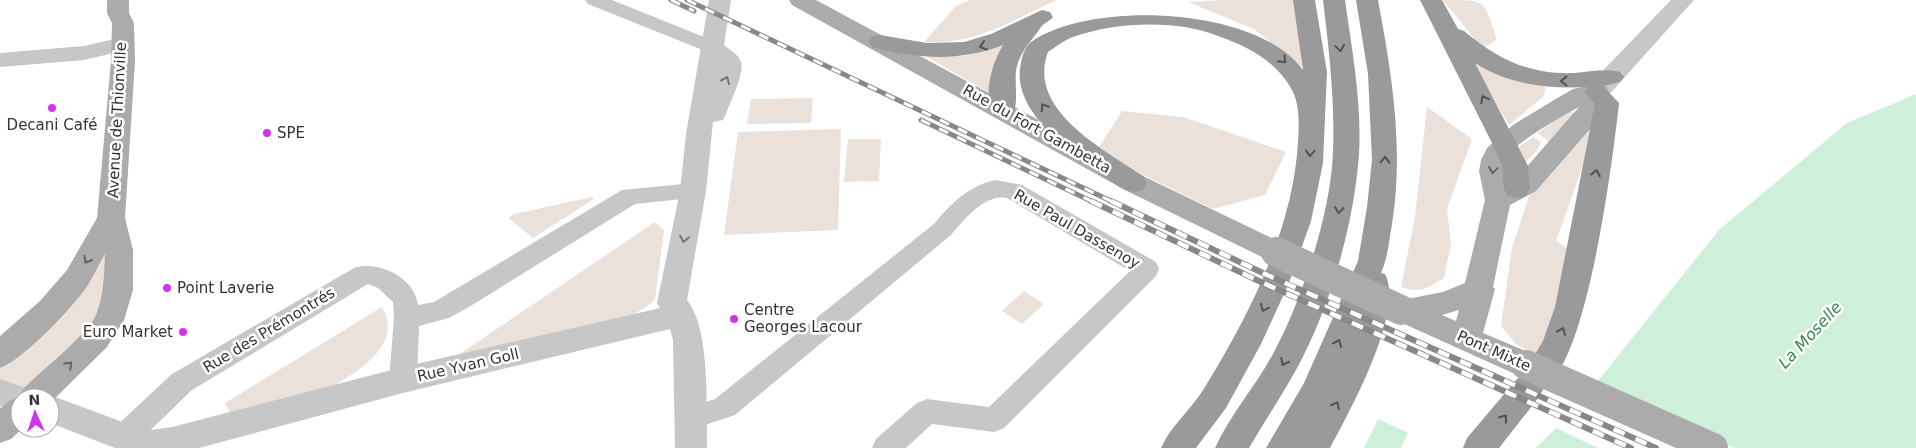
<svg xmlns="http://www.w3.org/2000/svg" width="1916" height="448" viewBox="0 0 1916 448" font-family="'DejaVu Sans',sans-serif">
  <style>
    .green { fill: #eae1db }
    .water { fill: #ceefd9 }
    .pier { fill: #fff }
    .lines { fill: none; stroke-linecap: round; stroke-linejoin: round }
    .minor { fill: #c7c7c7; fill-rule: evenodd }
    .tertiary { fill: #c7c7c7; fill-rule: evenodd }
    .primary { fill: #ababab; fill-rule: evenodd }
    .motorway { fill: #9a9a9a; fill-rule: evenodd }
    .rail-far1-casing { stroke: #888; stroke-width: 5 }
    .rail-casing { stroke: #888; stroke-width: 6 }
    .rail-far1 { stroke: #fff; stroke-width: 3; stroke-dasharray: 10; stroke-linecap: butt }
    .rail { stroke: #fff; stroke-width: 4.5; stroke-dasharray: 12; stroke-linecap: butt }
    .primary-bridge { stroke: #ababab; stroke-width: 30 }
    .oneway { stroke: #525252 }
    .oneway2 { stroke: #767676 }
    .oneway3 { stroke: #636363 }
    .poi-dot { fill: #d035ea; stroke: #fff; stroke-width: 2 }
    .labels { text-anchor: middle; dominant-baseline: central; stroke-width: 5; stroke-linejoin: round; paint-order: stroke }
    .street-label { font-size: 15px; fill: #333; stroke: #fff }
    .poi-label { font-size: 15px; fill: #333; stroke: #fff; text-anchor: start }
    .water-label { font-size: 16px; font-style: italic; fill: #36854f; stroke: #fff }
  </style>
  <rect width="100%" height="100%" fill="#fff"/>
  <!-- green -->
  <g class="green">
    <path d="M970,0h86c-44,21 -82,45 -132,42l32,-36z"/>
    <path d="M1222,0h73l7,67 -48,-38 -66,-27z"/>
    <path d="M1443,0c46,0 40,0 54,39l-10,7 -6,1z"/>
    <path d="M1008,43l-15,52 -66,-38 37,-1z"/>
    <path d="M1476,61l35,17 35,9 -2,9 -35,29 -37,-63z"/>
    <path d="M813,98l-2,25 -64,1 4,-25z"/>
    <path d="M1427,107l45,32 -25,70 4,35 -7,34c-16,10 -26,16 -43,9l14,-70z"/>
    <path d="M1122,111l61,6 103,35 -21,43 -52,14 -82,-40 -32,-22z"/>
    <path d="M1569,111l8,3 -28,32 -2,-6 -10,-7z"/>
    <path d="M1593,122l-2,21 -35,98 17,10 -29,109 -28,-16 -15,-18 11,-78 18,-55z"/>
    <path d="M841,129l-3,101 -114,5 14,-103z"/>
    <path d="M1533,137l8,5 -3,7 -12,13 -8,-15z"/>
    <path d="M848,139h33l-2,42 -35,1z"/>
    <path d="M592,197l2,2 -61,39 -25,-20 6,-4z"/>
    <path d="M111,218l3,86 -94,94 -20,31v-74z"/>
    <path d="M655,222l9,9 -9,68 -10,9 -15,8 -166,41 -3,-4z"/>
    <path d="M1024,291l20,13 -22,20 -20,-13z"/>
    <path d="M382,307c21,36 -20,62 -47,78l-105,28 -5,-10z"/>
  </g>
  <!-- water -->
  <g class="water">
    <path d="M1916,94v354h-380l41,-41 142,-177 128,-107z"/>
    <path d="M1378,419l30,14 -7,15h-37z"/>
  </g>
  <!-- pier -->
  <path class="pier" d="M1591,385l144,63h-137l-44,-21z"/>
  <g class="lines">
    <!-- minor -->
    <g class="minor">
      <path d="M585,0h27l107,43 3,4 -3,4 -7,2 -7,-2 -117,-47z"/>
      <path d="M996,180l26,5 134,77 3,7 -3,7 -152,152 -10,4 -62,-8 -26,24h-34l4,-9 41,-36 10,-4 62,8 141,-136 -123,-73c-23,-4 -42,21 -56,37l-216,180 -45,15 -10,-4 -4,-8 4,-8 35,-11 220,-176c16,-20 35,-38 61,-43z"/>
      <path d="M693,183l8,2 4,6 -4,6 -66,7 -166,103 -20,11 -30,8 -2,54 -4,8 -10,3 -10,-3 -4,-8 5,-62 -1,-16 -15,-14 -10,-4 -176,106 -58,56 -6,2 -14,-2 -4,-9 4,-9 58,-54 182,-106c25,-8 61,10 64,37l16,-3 188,-112z"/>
    </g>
    <!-- tertiary -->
    <g class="tertiary">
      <path d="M709,0h22l-7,45c6,5 15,10 17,17 4,10 -11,41 -15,52l-3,6 -10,2 -7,69 -19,109c24,29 19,110 20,148h-32l-2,-108 -3,-11 -267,64 -204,55h-84l-65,-25v-25h-7l7,-3 86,32 15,3 21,-3 231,-60 257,-59 -3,-5 23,-112 6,-57z"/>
      <path d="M1671,0h23l-88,98 -9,2 -9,-2 -3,-6 3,-6z"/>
      <path d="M123,37l8,2 4,5 -4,5 -47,11 -84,7v-14l84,-7z"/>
      <path d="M0,379l31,11 4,8h-15v14l-20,-7z"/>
    </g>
    <!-- primary -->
    <g class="primary">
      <path d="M107,0h22v13l5,10 1,38 -10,157 8,32v40l-9,30 -17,27 -57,56v-5h-30v30h3l-12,11 -11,4v-34l9,-8 9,-3 5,-9c18,-18 63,-53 73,-74 8,-20 8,-40 9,-61 -6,10 -11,21 -17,31 -14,21 -65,75 -88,83v-32l40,-35 27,-31 30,-52 14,-157 1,-38 -5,-10z"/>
      <path d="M789,0h27l327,176 143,69 4,7 -4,7 -10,4 -10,-4 -141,-69 -333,-185z"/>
      <path d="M1597,84l9,2 3,6 -12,29 -61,70 -26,14 -17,82 2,2 -12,44 54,23 4,9 -4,9 -11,4 -11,-4 -124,-56 -5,-8 5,-8 52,-10 22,-9 20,-83 -6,-29 2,-11 6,-12 26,-23 41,-25 19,-11zM1579,107l-61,70 -11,6c-1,-8 -3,-19 1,-27 9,-15 55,-40 71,-49zM1459,310l-3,11 -14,-6z"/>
    </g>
    <!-- motorway -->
    <g class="motorway">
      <path d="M1293,0h22l12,72 -4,91 -12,58 -22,62 -28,61 -35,64 -30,40h-35c10,-23 31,-39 44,-61 45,-73 88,-158 93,-245 1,-16 2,-37 -6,-52 -16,-29 -43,-43 -74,-54 -40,-17 -104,-14 -145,1 -9,3 -17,10 -25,15 -22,58 57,98 95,124l4,7 -4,7c-3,1 -7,2 -11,2 -14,-2 -43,-28 -56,-37 -27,-21 -64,-54 -55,-92 1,-7 4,-16 10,-21 59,-42 226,-36 272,28z"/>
      <path d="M1323,0h22c7,50 17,103 14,154 -5,71 -29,154 -63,216 -15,27 -32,52 -47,78h-34c15,-33 40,-61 58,-94 29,-54 58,-141 60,-202 2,-51 -4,-102 -10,-152z"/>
      <path d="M1356,0h22c14,75 26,149 14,224 -3,17 -4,33 -11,49l4,1c20,37 -36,139 -55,174h-64l38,-65 54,-122 9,-54 5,-47 -4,-86z"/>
      <path d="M1420,0h22l16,29 6,2c33,28 66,44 110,42 15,-1 32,-5 46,-1l4,5 -4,5 -17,4 16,17c-5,48 -32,267 -76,283l1,2 -5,9 -40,51h-36l4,-10 50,-59 7,-3 -1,-2 20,-33 12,-34 40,-203 -10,-12 3,-5c-39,2 -79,-2 -113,-24l53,103 2,23 -4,7 -9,2 -9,-2 -4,-7 -2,-23 -10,-23z"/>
      <path d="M1042,10l8,2 3,5c-3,4 -9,6 -12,10 -7,11 -20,23 -24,39 -4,15 3,37 -5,50l-9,2 -9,-2c-12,-20 -2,-53 9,-71 -44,17 -85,14 -131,2l-4,-5 4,-5 8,-2 47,8 37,-1 27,-8z"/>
    </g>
    <!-- rail-far1 casing -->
    <g class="rail-far1-casing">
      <g id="rail-far1">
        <path d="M671,0l23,11"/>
        <path d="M687,0l426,202"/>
        <path d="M921,120l172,82"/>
      </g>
    </g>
    <!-- rail casing -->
    <g class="rail-casing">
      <g id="rail">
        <path d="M1091,201l170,81 370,166"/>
        <path d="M1111,201l154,73 391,174"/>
      </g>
    </g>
    <!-- rail-far1 -->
    <use href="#rail-far1" class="rail-far1"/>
    <!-- rail -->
    <use href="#rail" class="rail"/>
    <!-- primary-bridge -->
    <g class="primary-bridge">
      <path d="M1276,252l125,58"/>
      <path d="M1526,365l187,83"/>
    </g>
  </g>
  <!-- one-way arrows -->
  <defs><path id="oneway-chevron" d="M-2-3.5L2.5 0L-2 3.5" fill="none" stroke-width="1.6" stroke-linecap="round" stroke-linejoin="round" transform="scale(1.25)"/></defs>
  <g class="oneway">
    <use href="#oneway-chevron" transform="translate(983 46) rotate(162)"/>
    <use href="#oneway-chevron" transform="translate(1340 48) rotate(82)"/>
    <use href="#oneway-chevron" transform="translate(1283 60) rotate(47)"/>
    <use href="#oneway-chevron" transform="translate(1564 81) rotate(-180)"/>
    <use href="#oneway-chevron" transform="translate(1484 99) rotate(-118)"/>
    <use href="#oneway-chevron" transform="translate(1044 107) rotate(-122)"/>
    <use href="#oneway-chevron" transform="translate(1310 153) rotate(94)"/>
    <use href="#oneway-chevron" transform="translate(1385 160) rotate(-89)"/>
    <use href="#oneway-chevron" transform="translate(1596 173) rotate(-79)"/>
    <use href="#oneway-chevron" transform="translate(1339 210) rotate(97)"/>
    <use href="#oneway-chevron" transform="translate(1264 308) rotate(115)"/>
    <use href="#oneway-chevron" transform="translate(1562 331) rotate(-66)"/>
    <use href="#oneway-chevron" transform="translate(1338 343) rotate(-66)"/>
    <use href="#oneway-chevron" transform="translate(1284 362) rotate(118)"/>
    <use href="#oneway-chevron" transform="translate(1336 405) rotate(-64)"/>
    <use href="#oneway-chevron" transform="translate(1504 418) rotate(-52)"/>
  </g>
  <g class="oneway2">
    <use href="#oneway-chevron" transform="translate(726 80) rotate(-66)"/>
    <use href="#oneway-chevron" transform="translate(684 239) rotate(101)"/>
  </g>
  <g class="oneway3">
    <use href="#oneway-chevron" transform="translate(1493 170) rotate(98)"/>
    <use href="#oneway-chevron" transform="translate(87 260) rotate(120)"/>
    <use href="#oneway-chevron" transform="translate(69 365) rotate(-44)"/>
  </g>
  <!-- markers -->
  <g class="poi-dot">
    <circle cx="52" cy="108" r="5"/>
    <circle cx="267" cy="133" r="5"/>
    <circle cx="167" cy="288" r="5"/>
    <circle cx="734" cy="319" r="5"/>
    <circle cx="183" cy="332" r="5"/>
  </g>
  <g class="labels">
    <!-- street labels -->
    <g class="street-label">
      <text transform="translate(117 120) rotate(-87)">Avenue de Thionville</text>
      <text transform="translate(1037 129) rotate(29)">Rue du Fort Gambetta</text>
      <text transform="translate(1077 229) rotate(30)">Rue Paul Dassenoy</text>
      <text transform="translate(269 330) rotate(-31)">Rue des Prémontrés</text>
      <text transform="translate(1494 351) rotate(24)">Pont Mixte</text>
      <text transform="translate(468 365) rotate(-13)">Rue Yvan Goll</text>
    </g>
    <!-- poi labels -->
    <g class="poi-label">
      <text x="52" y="125" text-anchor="middle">Decani Café</text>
      <text x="277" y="133">SPE</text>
      <text x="177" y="288">Point Laverie</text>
      <text x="744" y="310">Centre<tspan x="744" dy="17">Georges Lacour</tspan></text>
      <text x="173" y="332" text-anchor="end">Euro Market</text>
    </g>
    <!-- water labels -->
    <g class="water-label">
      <text transform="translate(1810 335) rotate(-47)">La Moselle</text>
    </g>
  </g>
  <!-- north arrow -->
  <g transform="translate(35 413) rotate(357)"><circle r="24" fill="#ffffff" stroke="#adadad"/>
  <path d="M0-4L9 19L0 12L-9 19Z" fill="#d035ea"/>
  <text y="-8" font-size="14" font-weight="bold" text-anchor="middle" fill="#333333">N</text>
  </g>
</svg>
